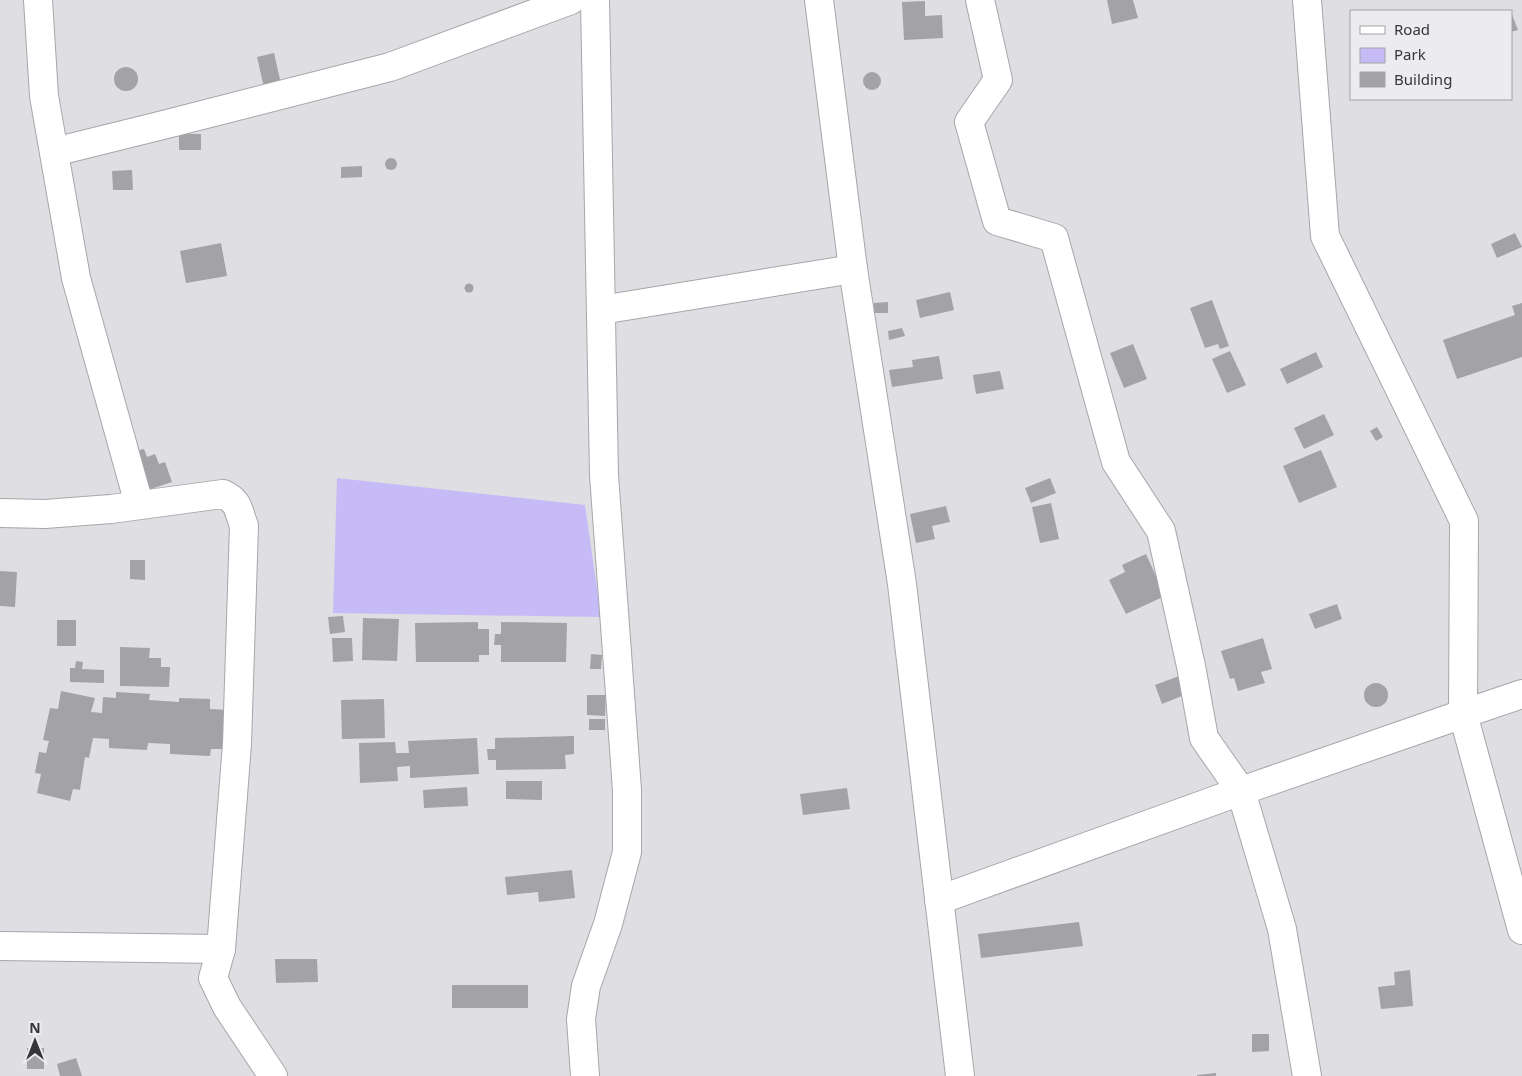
<svg xmlns="http://www.w3.org/2000/svg" width="1522" height="1076" viewBox="0 0 1522 1076" font-family="'Noto Sans',sans-serif">
  <style>
    .green { fill: #c6bbf6 }
    .building { fill: #a3a3a7 }
    .lines { fill: none; stroke-linecap: round; stroke-linejoin: round }
    .street-casing { stroke: #a7a6aa; stroke-width: 30 }
    .street { stroke: #fff; stroke-width: 28 }
  </style>
  <rect width="100%" height="100%" fill="#dfdee2"/>
  <!-- green -->
  <path class="green" d="M337,478l248,27 16,112 -268,-4z"/>
  <!-- building -->
  <g class="building">
    <path d="M1107,0h26l5,18 -26,6z"/>
    <path d="M925,1v15l17,-1 1,23 -39,2 -2,-38z"/>
    <path d="M1511,12l7,18 -7,2z"/>
    <path d="M274,53l7,31 -17,4 -7,-31z"/>
    <circle cx="126" cy="79" r="12"/>
    <circle cx="872" cy="81" r="9"/>
    <rect x="179" y="134" width="22" height="16"/>
    <circle cx="391" cy="164" r="6"/>
    <path d="M362,166v11l-21,1v-11z"/>
    <path d="M132,170l1,20h-20l-1,-19z"/>
    <path d="M1515,233l7,14 -25,11 -6,-14z"/>
    <path d="M221,243l6,33 -41,7 -6,-32z"/>
    <circle cx="469" cy="288" r="4.5"/>
    <path d="M950,292l4,18 -34,8 -4,-18z"/>
    <path d="M1212,300l17,46 -9,3 -2,-5 -13,4 -15,-40z"/>
    <path d="M888,302v11h-14v-10z"/>
    <path d="M1522,303v54l-65,22 -14,-39 72,-25 -3,-9z"/>
    <path d="M902,328l3,8 -16,4 -1,-9z"/>
    <path d="M1133,344l14,35 -23,9 -14,-35z"/>
    <path d="M1230,351l16,34 -19,8 -15,-34z"/>
    <path d="M1316,352l7,15 -36,17 -7,-15z"/>
    <path d="M939,356l4,23 -51,8 -3,-17 24,-3 -1,-7z"/>
    <path d="M1000,371l4,18 -28,5 -3,-19z"/>
    <path d="M1324,414l10,21 -30,14 -10,-21z"/>
    <path d="M1377,427l6,10 -7,4 -6,-10z"/>
    <path d="M144,449l3,8 8,-3 4,10 6,-2 7,20 -24,8 -13,-39z"/>
    <path d="M1321,450l16,37 -38,16 -16,-37z"/>
    <path d="M1050,478l6,15 -25,10 -6,-15z"/>
    <path d="M1051,503l8,36 -19,4 -8,-36z"/>
    <path d="M946,506l4,16 -18,4 3,13 -19,4 -6,-29z"/>
    <path d="M1146,554l19,42 -39,18 -17,-34 16,-8 -3,-7z"/>
    <path d="M130,560h15v20l-15,-1z"/>
    <path d="M0,571l17,1 -2,35 -15,-1z"/>
    <path d="M1337,604l5,15 -27,10 -6,-15z"/>
    <path d="M343,616l2,16 -15,2 -2,-17z"/>
    <path d="M363,618l36,1 -2,42 -35,-1z"/>
    <rect x="57" y="620" width="19" height="26"/>
    <path d="M478,622v7h11v26h-10v7h-63l-1,-39z"/>
    <path d="M501,622l66,1 -1,39h-65v-17h-7l1,-11h6z"/>
    <path d="M332,638h20l1,23 -20,1z"/>
    <path d="M1263,638l9,31 -11,3 4,11 -27,8 -4,-13 -4,1 -9,-28z"/>
    <path d="M120,647l30,1 -1,10h12v9h9l-1,20 -49,-1z"/>
    <path d="M591,654l11,1 -1,14h-11z"/>
    <path d="M76,661l7,1 -1,7 22,1v13l-34,-1v-14h5z"/>
    <path d="M1182,675l7,18 -27,11 -7,-19z"/>
    <circle cx="1376" cy="695" r="12"/>
    <path d="M61,691l34,7 -4,14 11,1 1,-16 13,1v-6l34,2 -1,6 30,2v-4l31,1v10l19,1 -2,39h-16l-1,7 -40,-2v-10l-22,-1 -1,7 -38,-2v-9l-16,-1 -4,20 -4,-1 -5,33 -7,-1 -3,12 -33,-8 4,-19 -6,-1 4,-21 7,1 3,-12 -6,-1 7,-32 8,1z"/>
    <path d="M587,695h19l-1,21 -18,-1z"/>
    <path d="M384,699l1,39 -43,1 -1,-39z"/>
    <rect x="589" y="719" width="16" height="11"/>
    <path d="M574,736v18l-9,1 1,14 -70,1v-10h-8l-1,-11h8v-11z"/>
    <path d="M477,738l2,36 -69,4v-12l-13,1 1,14 -38,2 -1,-40 36,-1 1,11h13l-1,-12z"/>
    <path d="M506,781h36v19l-36,-1z"/>
    <path d="M467,787l1,19 -44,2 -1,-18z"/>
    <path d="M847,788l3,21 -47,6 -3,-21z"/>
    <path d="M572,870l3,28 -36,4 -1,-10 -31,3 -2,-18z"/>
    <path d="M1079,922l4,24 -102,12 -3,-24z"/>
    <path d="M275,959h42l1,23 -42,1z"/>
    <path d="M1410,970l3,36 -32,3 -3,-22 17,-2 -1,-13z"/>
    <rect x="452" y="985" width="76" height="23"/>
    <path d="M1252,1034h17v17l-17,1z"/>
    <rect x="27" y="1048" width="17" height="21"/>
    <path d="M76,1058l6,18h-22l-3,-12z"/>
    <path d="M1216,1073v3h-19v-1z"/>
  </g>
  <g class="lines">
    <!-- street casing -->
    <g class="street-casing">
      <g id="street">
        <path d="M38,0l6,96 32,182 63,226"/>
        <path d="M819,0l34,269 49,315 58,492"/>
        <path d="M980,0l18,80 -29,42 28,99 57,17 62,224 45,69 30,135 13,72 37,53 41,138 25,147"/>
        <path d="M1307,0l18,236 139,285 -1,193 59,-20"/>
        <path d="M54,152l109,-27 227,-58 181,-67"/>
        <path d="M601,310l252,-41"/>
        <path d="M0,513l45,1 66,-5 112,-15c16,7 15,16 21,32l-7,218 -16,205 -8,29 14,29 46,69"/>
        <path d="M939,900l302,-109 222,-77 59,216"/>
        <path d="M0,946l221,3"/>
        <path d="M585,1076l-4,-57 5,-33 22,-62 19,-72v-62l-23,-315 -9,-475"/>
      </g>
    </g>
    <!-- street -->
    <use href="#street" class="street"/>
  </g>
  <!-- legend -->
  <rect x="1350" y="10" width="162" height="90" fill="#ecebf0" stroke="#a3a3a6"/>
  <rect x="1360" y="26" width="25" height="8" fill="#ffffff" stroke="#a3a3a6"/>
  <text x="1394" y="35" font-size="15" fill="#363638">Road</text>
  <rect x="1360" y="48" width="25" height="15" fill="#c6bbf6" stroke="#a3a3a6"/>
  <text x="1394" y="60" font-size="15" fill="#363638">Park</text>
  <rect x="1360" y="72" width="25" height="15" fill="#a3a3a7" stroke="#a3a3a6"/>
  <text x="1394" y="85" font-size="15" fill="#363638">Building</text>
  <!-- north arrow -->
  <g transform="translate(35 1041)" stroke="#ecebf0" stroke-width="4" paint-order="stroke">
  <path d="M0-4L9 19L0 12L-9 19Z" fill="#363638"/>
  <text y="-8" font-size="14" font-weight="bold" text-anchor="middle" fill="#363638">N</text>
  </g>
</svg>
